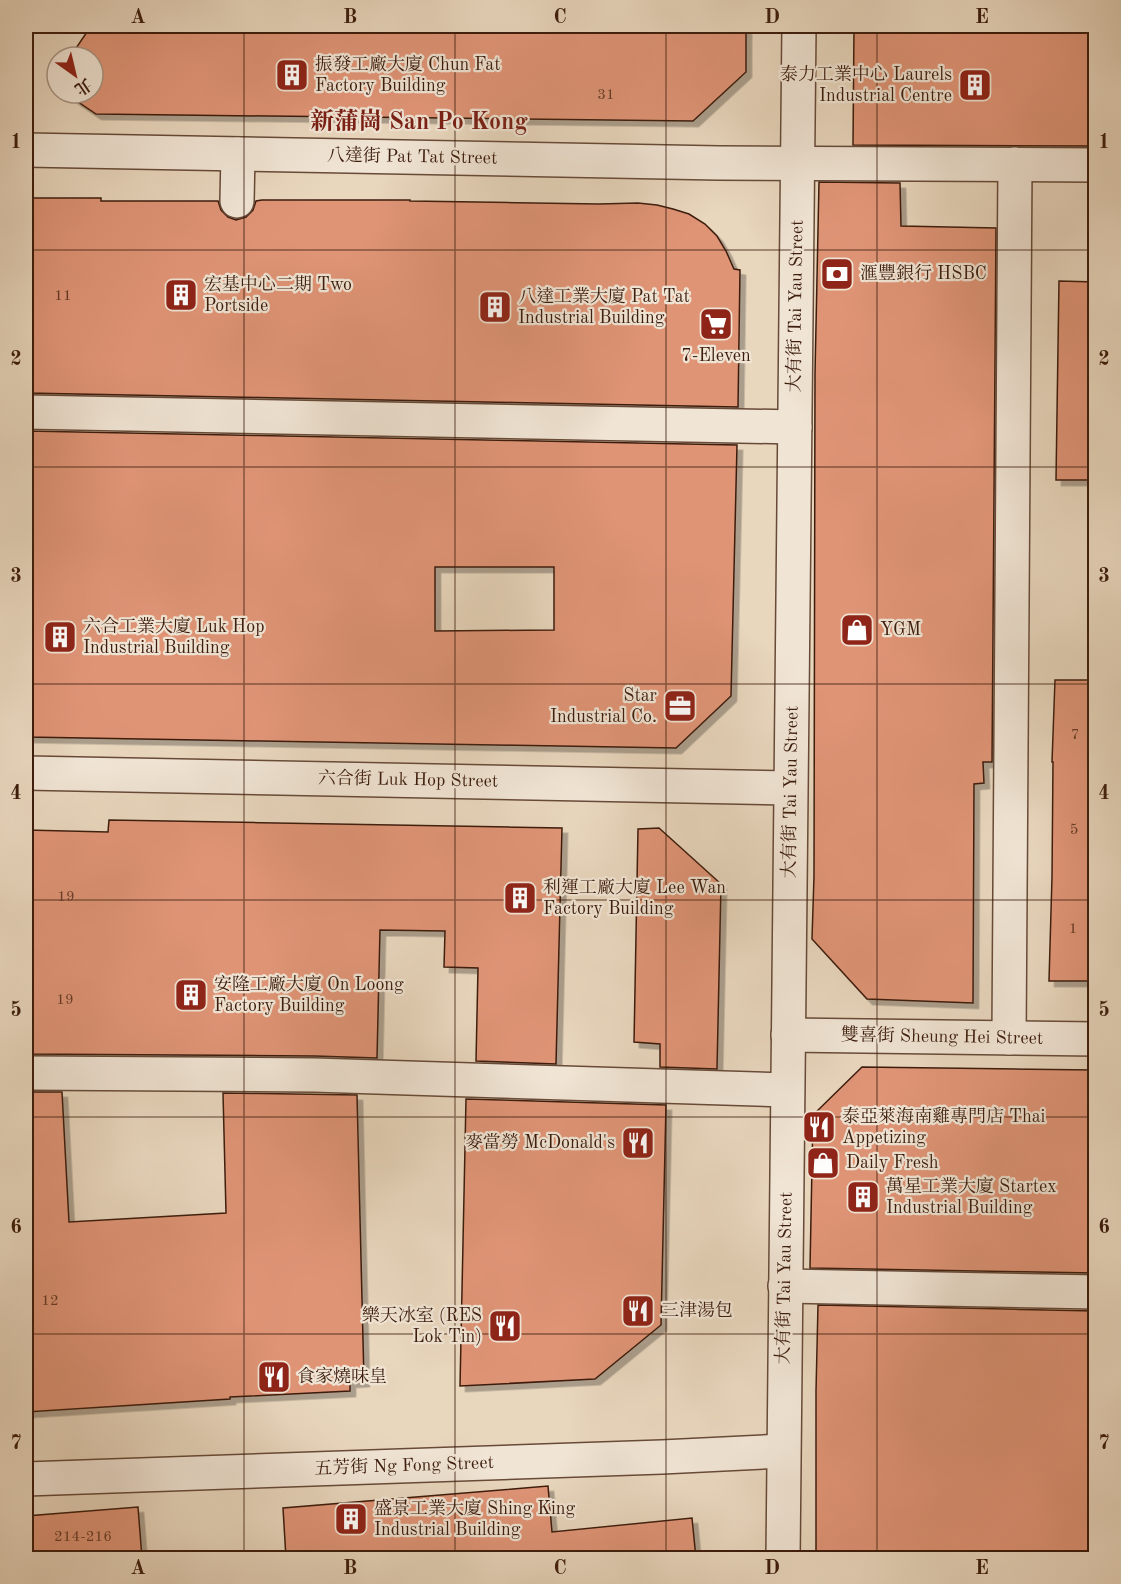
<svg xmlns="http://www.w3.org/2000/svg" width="1121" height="1584" viewBox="0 0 1121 1584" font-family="'Old Standard TT','Noto Serif TC',serif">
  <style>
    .building { fill: #df9476; stroke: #3c1c0c; stroke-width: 1.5; fill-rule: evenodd; filter: url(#shadow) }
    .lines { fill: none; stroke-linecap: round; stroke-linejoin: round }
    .minor-casing { stroke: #674a38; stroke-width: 36 }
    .minor { stroke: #f0e4d4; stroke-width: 33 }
    .grid { fill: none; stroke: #3c1c0c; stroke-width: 1.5; stroke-opacity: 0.55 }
    .labels { text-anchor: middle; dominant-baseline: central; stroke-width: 4.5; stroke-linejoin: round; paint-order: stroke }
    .number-label { font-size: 15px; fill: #653a26 }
    .poi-label { font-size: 18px; fill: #3c1c0c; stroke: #f0e4d4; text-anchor: start }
    .street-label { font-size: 18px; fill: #3c1c0c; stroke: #f0e4d4 }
    .district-label { font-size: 24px; font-weight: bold; fill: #7a1f14; stroke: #f0e4d4 }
    .neatline { fill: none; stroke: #3c1c0c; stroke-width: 2 }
    .grid-label { font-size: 20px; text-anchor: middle; font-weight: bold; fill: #3c1c0c }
  </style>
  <defs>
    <filter id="shadow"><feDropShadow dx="5.5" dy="5.5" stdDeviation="0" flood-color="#0004"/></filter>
  </defs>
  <rect width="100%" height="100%" fill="#e8d6bd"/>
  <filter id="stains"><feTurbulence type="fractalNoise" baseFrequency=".00333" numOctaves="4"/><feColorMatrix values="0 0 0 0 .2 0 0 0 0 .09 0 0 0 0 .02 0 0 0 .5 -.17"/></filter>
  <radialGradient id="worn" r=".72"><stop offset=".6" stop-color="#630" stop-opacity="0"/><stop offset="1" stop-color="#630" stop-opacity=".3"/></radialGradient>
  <!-- building -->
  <g class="building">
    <path d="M91,26h655v46l-53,49 -597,-7 -31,-21h28v-36h-23z"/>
    <path d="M854,26h241v120l-242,-1z"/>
    <path d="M819,182l81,1 1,43 95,2 -4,534h-9l1,21 -10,1 -1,219 -106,-4 -55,-60 2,-63 1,-502z"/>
    <path d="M26,198h75v3h117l3,9 7,7 8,3 10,-3 7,-7 3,-9 6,-1h148v1l189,3 39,-1 19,2 16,4 16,5 16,10 12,12 9,15 8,18 6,1 -2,137 -712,-14z"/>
    <path d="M1059,281l36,1v198h-39z"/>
    <path d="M26,431l711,14 -6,251 -55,52 -650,-11zM435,567h119v63l-119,1z"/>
    <path d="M1055,680h40v301h-46l3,-104 1,-115h-1z"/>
    <path d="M109,820l453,8 -6,236 -80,-3 2,-93 -34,-1 1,-36 -65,-1 -3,128 -62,-2 -289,-2v-224l82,2z"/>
    <path d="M659,828l62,56 -4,185 -57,-2v-23l-26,-2 4,-213z"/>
    <path d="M862,1067l233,3v203l-285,-5 3,-153z"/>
    <path d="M26,1092h36l7,130 157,-9 -3,-120 134,2 7,286 -14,1v9l-120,6v2l-204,13z"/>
    <path d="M466,1099l200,6 -5,220 -66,54 -135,7z"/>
    <path d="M818,1305l277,6v247h-279v-167z"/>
    <path d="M548,1486l4,46 140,-14 4,40h-410l-3,-50z"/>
    <path d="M138,1507l4,51h-116v-42z"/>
  </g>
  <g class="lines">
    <!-- minor casing -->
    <g class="minor-casing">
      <g id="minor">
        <path d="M26,150l693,13 377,2"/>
        <path d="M237,201l1,-47"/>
        <path d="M26,412l769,15"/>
        <path d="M26,773l764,15"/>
        <path d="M788,1035l308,4"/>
        <path d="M1009,1038l6,-874"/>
        <path d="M26,1073l288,2 473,15"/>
        <path d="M785,1286l311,6"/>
        <path d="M26,1479l636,-22 121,-6"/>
        <path d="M783,1558l16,-1532"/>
      </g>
    </g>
    <!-- minor -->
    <use href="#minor" class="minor"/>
  </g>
  <!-- grid -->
  <path class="grid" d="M244,26v1532M455,26v1532M666,26v1532M877,26v1532M26,250h1070M26,467h1070M26,684h1070M26,900h1070M26,1117h1070M26,1334h1070"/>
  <!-- icons -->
  <defs>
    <g id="building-square" transform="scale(1.725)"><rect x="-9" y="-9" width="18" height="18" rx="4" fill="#8f2418" stroke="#f0e4d4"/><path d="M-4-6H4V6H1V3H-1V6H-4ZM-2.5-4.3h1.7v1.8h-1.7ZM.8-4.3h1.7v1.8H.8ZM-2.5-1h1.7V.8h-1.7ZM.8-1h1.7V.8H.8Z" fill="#fff"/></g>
    <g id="bank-square" transform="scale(1.725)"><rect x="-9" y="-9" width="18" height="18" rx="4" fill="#8f2418" stroke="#f0e4d4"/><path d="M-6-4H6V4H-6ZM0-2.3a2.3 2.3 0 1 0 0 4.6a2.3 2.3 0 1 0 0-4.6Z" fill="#fff"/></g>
    <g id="supermarket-square" transform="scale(1.725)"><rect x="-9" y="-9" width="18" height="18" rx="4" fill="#8f2418" stroke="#f0e4d4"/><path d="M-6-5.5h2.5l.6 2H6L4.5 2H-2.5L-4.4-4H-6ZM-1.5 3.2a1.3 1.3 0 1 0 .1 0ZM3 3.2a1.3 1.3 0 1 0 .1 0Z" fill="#fff"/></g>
    <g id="shop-square" transform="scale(1.725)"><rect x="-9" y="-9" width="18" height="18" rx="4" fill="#8f2418" stroke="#f0e4d4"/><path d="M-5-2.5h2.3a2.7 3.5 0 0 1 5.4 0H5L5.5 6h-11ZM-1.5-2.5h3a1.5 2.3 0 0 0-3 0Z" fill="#fff"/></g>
    <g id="office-square" transform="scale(1.725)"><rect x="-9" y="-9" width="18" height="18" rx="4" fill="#8f2418" stroke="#f0e4d4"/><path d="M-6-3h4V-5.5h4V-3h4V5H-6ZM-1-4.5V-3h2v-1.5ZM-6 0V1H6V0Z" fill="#fff"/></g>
    <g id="restaurant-square" transform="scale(1.725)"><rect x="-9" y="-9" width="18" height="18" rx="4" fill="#8f2418" stroke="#f0e4d4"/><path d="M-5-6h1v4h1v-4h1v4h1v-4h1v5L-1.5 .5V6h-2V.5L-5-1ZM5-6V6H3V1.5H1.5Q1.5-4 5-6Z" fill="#fff"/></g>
  </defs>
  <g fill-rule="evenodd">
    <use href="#building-square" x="292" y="75"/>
    <use href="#building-square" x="975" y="85"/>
    <use href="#bank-square" x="837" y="274"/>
    <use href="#building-square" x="181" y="295"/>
    <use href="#building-square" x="495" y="307"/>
    <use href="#supermarket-square" x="716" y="324"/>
    <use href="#shop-square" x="857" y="630"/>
    <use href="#building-square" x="60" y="637"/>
    <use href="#office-square" x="680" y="706"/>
    <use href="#building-square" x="520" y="898"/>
    <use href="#building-square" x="191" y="995"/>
    <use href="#restaurant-square" x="819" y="1127"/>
    <use href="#restaurant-square" x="638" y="1143"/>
    <use href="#shop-square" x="823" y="1163"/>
    <use href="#building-square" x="863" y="1197"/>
    <use href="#restaurant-square" x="638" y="1311"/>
    <use href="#restaurant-square" x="505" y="1326"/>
    <use href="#restaurant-square" x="274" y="1377"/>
    <use href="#building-square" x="351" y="1519"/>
  </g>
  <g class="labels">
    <!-- number labels -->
    <g class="number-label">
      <text x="606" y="95">31</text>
      <text x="63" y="296">11</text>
      <text x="1075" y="735">7</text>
      <text x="1074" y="830">5</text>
      <text x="66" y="897">19</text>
      <text x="1073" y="929">1</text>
      <text x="65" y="1000">19</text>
      <text x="50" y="1301">12</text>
      <text x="83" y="1537">214-216</text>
    </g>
    <!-- poi labels -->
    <g class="poi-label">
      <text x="315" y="65">振發工廠大廈 Chun Fat<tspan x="315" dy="21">Factory Building</tspan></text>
      <text x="952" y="75" text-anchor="end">泰力工業中心 Laurels<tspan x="952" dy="21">Industrial Centre</tspan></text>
      <text x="860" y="274">滙豐銀行 HSBC</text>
      <text x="204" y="285">宏基中心二期 Two<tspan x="204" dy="21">Portside</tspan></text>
      <text x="518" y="297">八達工業大廈 Pat Tat<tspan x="518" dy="21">Industrial Building</tspan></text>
      <text x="716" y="356" text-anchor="middle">7-Eleven</text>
      <text x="83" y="627">六合工業大廈 Luk Hop<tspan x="83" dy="21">Industrial Building</tspan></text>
      <text x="880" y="630">YGM</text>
      <text x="657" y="696" text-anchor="end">Star<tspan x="657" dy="21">Industrial Co.</tspan></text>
      <text x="543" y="888">利運工廠大廈 Lee Wan<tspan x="543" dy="21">Factory Building</tspan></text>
      <text x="214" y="985">安隆工廠大廈 On Loong<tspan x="214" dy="21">Factory Building</tspan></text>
      <text x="842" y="1117">泰亞萊海南雞專門店 Thai<tspan x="842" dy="21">Appetizing</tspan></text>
      <text x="615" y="1143" text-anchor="end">麥當勞 McDonald's</text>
      <text x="846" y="1163">Daily Fresh</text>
      <text x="886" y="1187">萬星工業大廈 Startex<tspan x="886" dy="21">Industrial Building</tspan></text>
      <text x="661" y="1311">三津湯包</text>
      <text x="482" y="1316" text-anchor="end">樂天冰室 (RES<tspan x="482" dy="21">Lok Tin)</tspan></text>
      <text x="297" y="1377">食家燒味皇</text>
      <text x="374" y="1509">盛景工業大廈 Shing King<tspan x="374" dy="21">Industrial Building</tspan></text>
    </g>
    <!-- street labels -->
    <g class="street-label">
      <text transform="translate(412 157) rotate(1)">八達街 Pat Tat Street</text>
      <text transform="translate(796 306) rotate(-89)">大有街 Tai Yau Street</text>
      <text transform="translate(408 780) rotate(1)">六合街 Luk Hop Street</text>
      <text transform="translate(791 792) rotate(-89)">大有街 Tai Yau Street</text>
      <text transform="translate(942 1037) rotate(1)">雙喜街 Sheung Hei Street</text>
      <text transform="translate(785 1278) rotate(-89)">大有街 Tai Yau Street</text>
      <text transform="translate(404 1466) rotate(-2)">五芳街 Ng Fong Street</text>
    </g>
    <!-- district labels -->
    <g class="district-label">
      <text x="419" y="123">新蒲崗 San Po Kong</text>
    </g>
  </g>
  <!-- margin -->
  <rect width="1121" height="1584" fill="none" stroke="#e8d6bd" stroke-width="66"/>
  <!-- north arrow -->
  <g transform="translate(75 75) rotate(146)"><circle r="28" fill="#f0e4d4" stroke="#a89484" stroke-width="1.5"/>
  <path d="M0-4.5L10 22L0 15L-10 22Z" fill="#8f2418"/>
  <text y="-9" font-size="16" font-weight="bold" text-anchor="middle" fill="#3c1c0c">北</text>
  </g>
  <rect x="33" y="33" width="1055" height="1518" class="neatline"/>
  <g class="grid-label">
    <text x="138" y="23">A</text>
    <text x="350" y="23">B</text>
    <text x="560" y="23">C</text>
    <text x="772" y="23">D</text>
    <text x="982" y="23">E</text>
    <text x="16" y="148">1</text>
    <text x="1104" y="148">1</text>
    <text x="16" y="365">2</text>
    <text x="1104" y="365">2</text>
    <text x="16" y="582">3</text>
    <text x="1104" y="582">3</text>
    <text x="16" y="799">4</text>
    <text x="1104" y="799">4</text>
    <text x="16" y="1016">5</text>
    <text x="1104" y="1016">5</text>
    <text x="16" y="1233">6</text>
    <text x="1104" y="1233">6</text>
    <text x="16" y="1449">7</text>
    <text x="1104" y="1449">7</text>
    <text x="138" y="1574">A</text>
    <text x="350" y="1574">B</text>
    <text x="560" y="1574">C</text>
    <text x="772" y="1574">D</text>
    <text x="982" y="1574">E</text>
  </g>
  <rect width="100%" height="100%" filter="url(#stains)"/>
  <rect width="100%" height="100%" fill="url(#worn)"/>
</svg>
